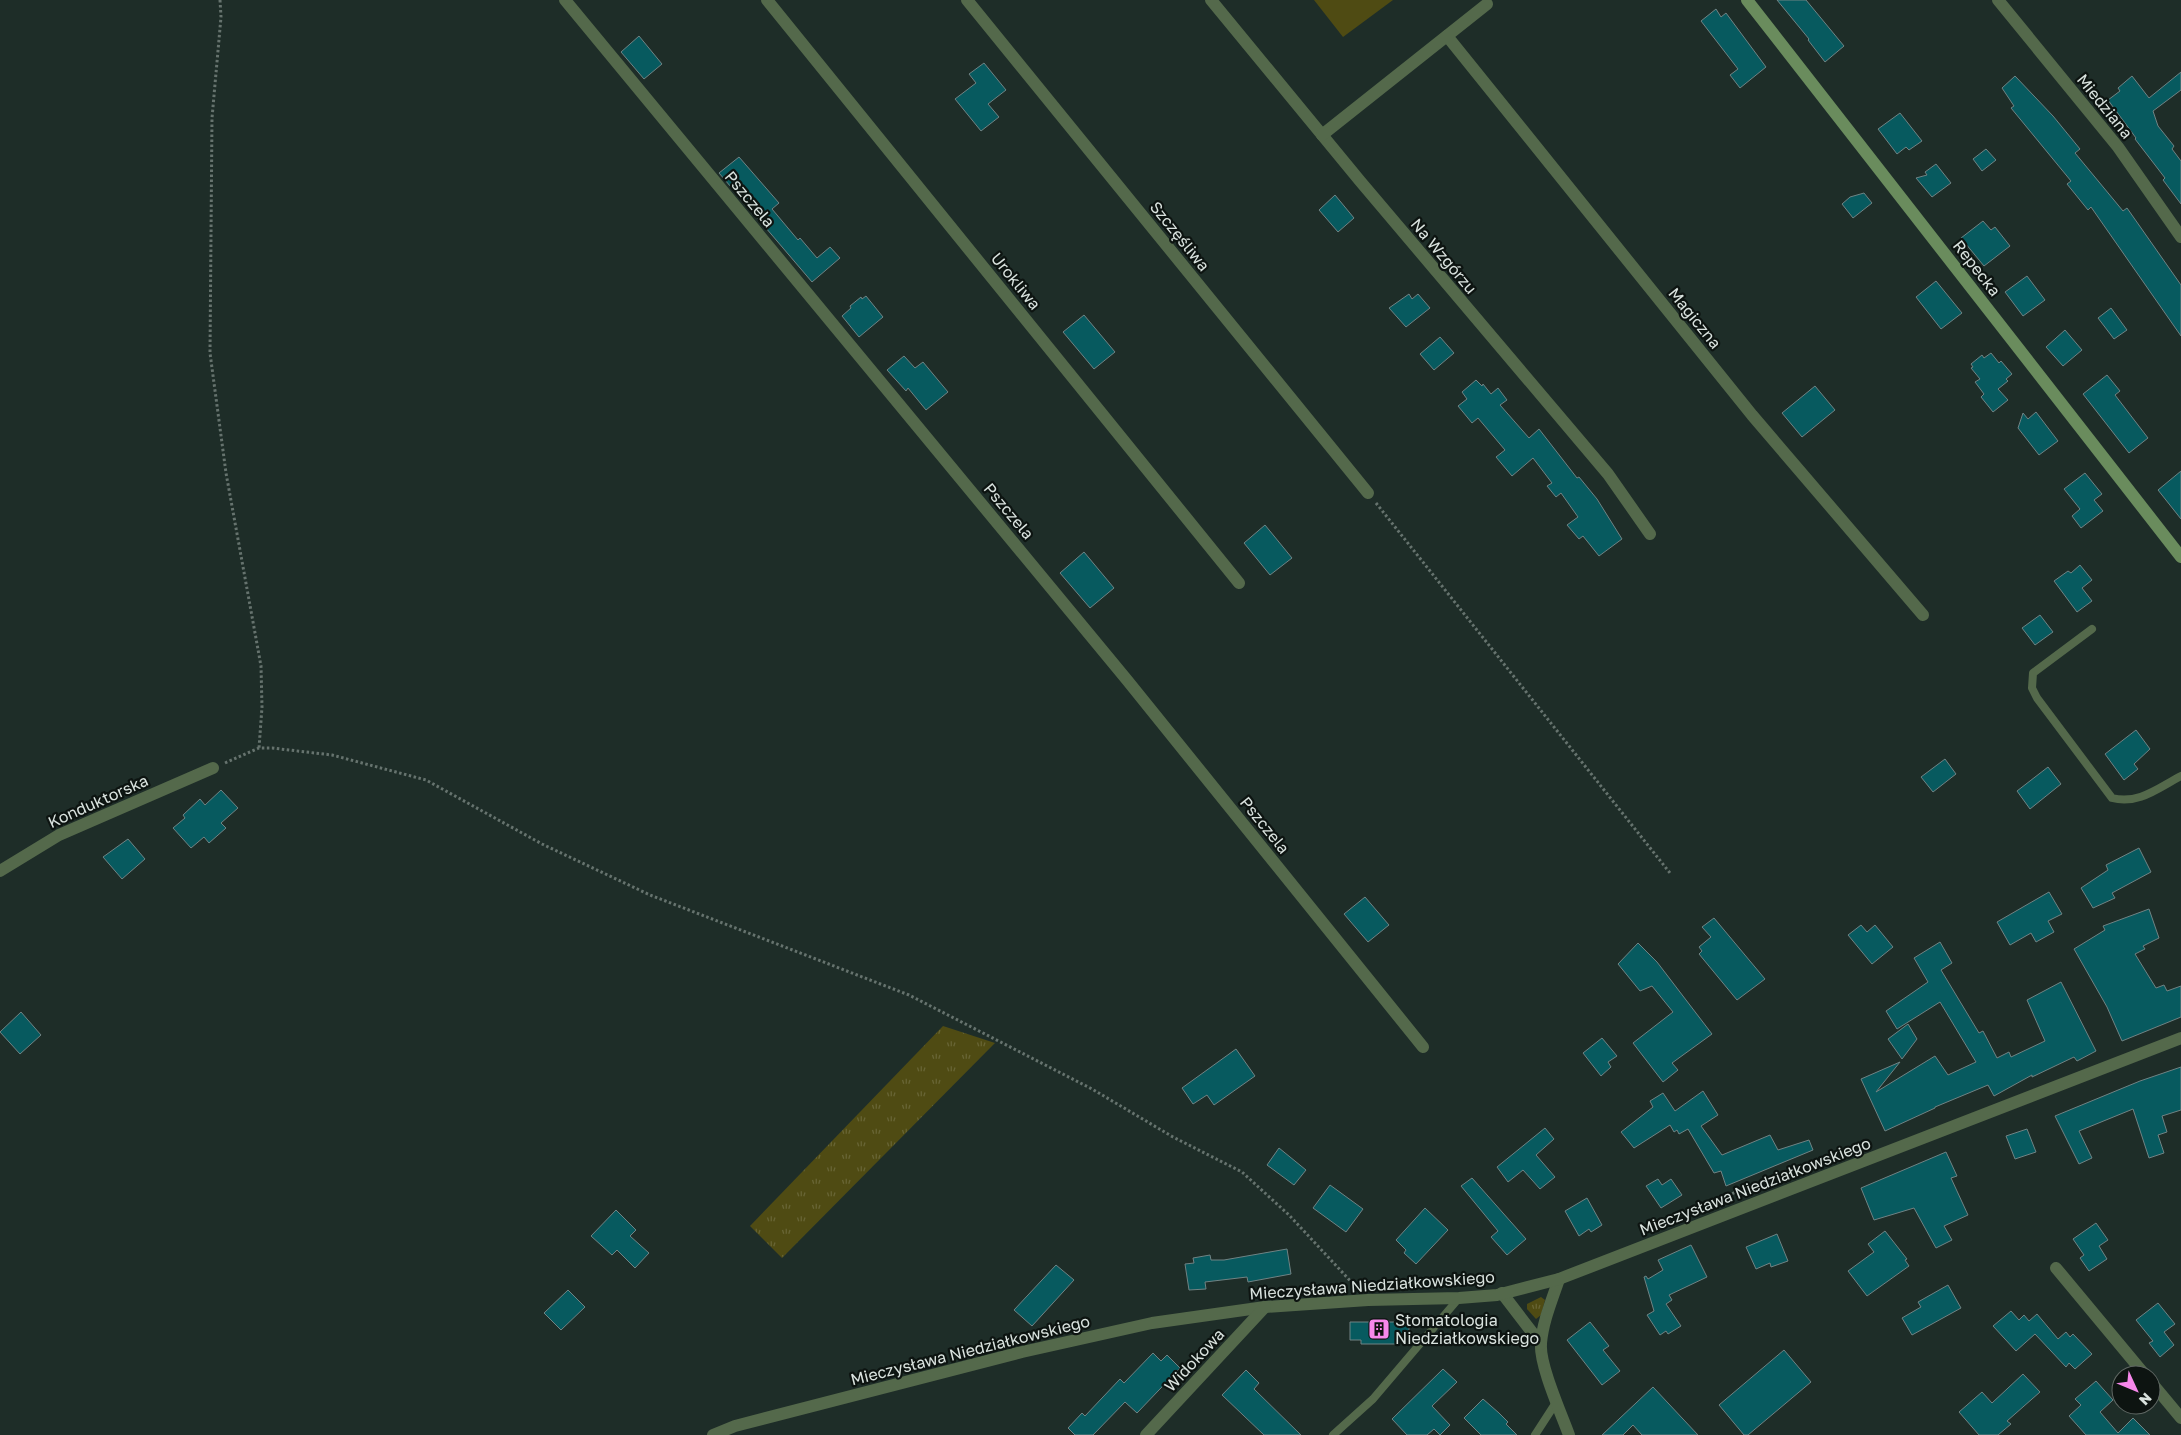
<svg xmlns="http://www.w3.org/2000/svg" width="2181" height="1435" viewBox="0 0 2181 1435" font-family="'Golos Text',sans-serif">
  <style>
    .grass { fill: url(#grass-tufts) }
    .park { fill: #4f4b13 }
    .building { fill: #075a5f; stroke: #708384 }
    .lines { fill: none; stroke-linecap: round; stroke-linejoin: round }
    .path { stroke: #66736e; stroke-width: 3; stroke-dasharray: 2.5 2.5; stroke-linecap: butt }
    .lane { stroke: #54694b; stroke-width: 8 }
    .street { stroke: #54694b; stroke-width: 12 }
    .secondary { stroke: #6a8c5d; stroke-width: 12 }
    .labels { text-anchor: middle; dominant-baseline: central; stroke-width: 4.5; stroke-linejoin: round; paint-order: stroke }
    .street-label { font-size: 16px; fill: #dae3df; stroke: #0d1411 }
    .poi-label { font-size: 16px; fill: #dae3df; stroke: #0d1411; text-anchor: start }
  </style>
  <defs>
    <pattern id="grass-tufts" width="24" height="20" patternUnits="userSpaceOnUse" patternTransform="scale(1.25)"><rect width="24" height="20" fill="#4f4b13"/><path d="M3 7l-1-3M5 7V3M7 7l1-3M15 17l-1-3M17 17v-4M19 17l1-3" fill="none" stroke="#686535"/></pattern>
  </defs>
  <rect width="100%" height="100%" fill="#1e2d28"/>
  <!-- grass -->
  <g class="grass">
    <path d="M943,1026l52,17 -213,215 -32,-32z"/>
    <path d="M1541,1297l4,3 -4,15 -5,4 -9,-10v-5z"/>
  </g>
  <!-- park -->
  <path class="park" d="M1314,0h79l-50,37z"/>
  <!-- building -->
  <g class="building">
    <path d="M1777,0h29l38,46 -19,16 -17,-22 1,-1z"/>
    <path d="M1716,9l5,8 5,-4 40,54 -26,21 -10,-13 8,-6 -37,-48z"/>
    <path d="M639,36l23,28 -18,15 -23,-27z"/>
    <path d="M984,63l22,27 -18,14 11,13 -18,14 -26,-32 21,-16 -7,-9z"/>
    <path d="M2181,72v18l-28,21 5,15 16,20 -2,3 9,12v43l-18,-24 2,-2 -30,-39 1,-1 -28,-38 12,-9 -2,-3 14,-12 17,22z"/>
    <path d="M2015,76l38,40 27,33 -5,4 48,58 4,-3 54,77v51l-90,-129 -3,3 -21,-26 4,-3 -60,-73 3,-2 -12,-18z"/>
    <path d="M1900,113l22,28 -13,9 -3,-3 -9,7 -19,-25z"/>
    <path d="M1986,149l10,11 -14,11 -9,-12z"/>
    <path d="M739,157l40,46 -7,6 26,31 2,-2 17,20 13,-11 10,11 -28,24 -93,-109z"/>
    <path d="M1936,164l15,19 -19,14 -16,-19 11,-3 -2,-3z"/>
    <path d="M1864,193l8,10 -19,15 -11,-14 8,-7z"/>
    <path d="M1335,195l19,23 -16,14 -19,-22z"/>
    <path d="M1983,221l8,9 4,-3 15,19 -26,20 -23,-28z"/>
    <path d="M2027,276l18,24 -22,16 -18,-24z"/>
    <path d="M1936,281l26,32 -21,16 -25,-32z"/>
    <path d="M1409,294l3,5 6,-5 12,14 -24,19 -17,-19z"/>
    <path d="M866,296l17,21 -24,20 -17,-21 9,-8 -1,-2 11,-9 1,2z"/>
    <path d="M2111,308l16,22 -13,9 -16,-21z"/>
    <path d="M1084,315l31,37 -21,17 -31,-37z"/>
    <path d="M2065,330l17,20 -19,16 -17,-19z"/>
    <path d="M1440,337l14,16 -20,17 -14,-16z"/>
    <path d="M1991,353l8,10 2,-2 11,13 -6,5 2,2 -10,8 10,11 -15,12 -12,-15 3,-3 -9,-12 5,-3 -9,-11 2,-1 -2,-3 11,-9 2,3z"/>
    <path d="M904,356l11,12 8,-6 25,30 -22,18 -18,-22 -2,3 -19,-21z"/>
    <path d="M2107,375l13,16 -5,4 33,43 -19,15 -46,-59z"/>
    <path d="M1476,380l6,6 1,-2 8,10 7,-6 9,12 -7,5 29,33 10,-9 38,49 2,-1 18,22 25,40 -23,17 -16,-20 -4,3 -12,-14 11,-8 -17,-24 -5,4 -9,-11 5,-3 -19,-25 -21,18 -16,-19 9,-7 -27,-32 -6,5 -14,-17 9,-7 -5,-7z"/>
    <path d="M1815,386l20,24 -33,27 -20,-24z"/>
    <path d="M2036,412l22,29 -19,14 -21,-27 5,-15 5,6z"/>
    <path d="M2181,471v48l-23,-29z"/>
    <path d="M2085,473l17,21 -8,6 9,11 -22,17 -9,-12 8,-7 -16,-20z"/>
    <path d="M1265,525l27,33 -22,17 -26,-32z"/>
    <path d="M1084,552l30,36 -24,20 -30,-35z"/>
    <path d="M2080,565l12,15 -10,8 10,13 -15,11 -23,-31 14,-10 3,2z"/>
    <path d="M2040,615l13,17 -18,13 -13,-17z"/>
    <path d="M2136,730l14,19 -16,15 4,5 -14,11 -19,-26z"/>
    <path d="M1945,759l11,15 -23,18 -12,-15z"/>
    <path d="M2048,767l13,17 -31,25 -13,-18z"/>
    <path d="M221,790l17,18 -17,15 5,5 -17,15 -5,-6 -13,11 -18,-20 12,-10 -2,-3 17,-16 5,6z"/>
    <path d="M128,839l17,20 -23,20 -19,-22z"/>
    <path d="M2139,848l12,24 -39,21 3,5 -22,10 -12,-20 27,-18 -2,-5z"/>
    <path d="M2049,892l13,22 -14,7 6,11 -18,10 -5,-9 -21,12 -13,-23z"/>
    <path d="M1365,897l24,28 -21,17 -24,-28z"/>
    <path d="M2149,909l10,29 -16,8 2,3 -10,5 21,34 8,-3 3,6 14,-5v31l-59,24 -15,-34 -33,-58 31,-19 -2,-4z"/>
    <path d="M1714,918l51,61 -28,21 -38,-46 3,-3 -3,-4 12,-10 -9,-10z"/>
    <path d="M1861,925l6,7 8,-7 18,22 -21,17 -24,-29z"/>
    <path d="M1940,942l12,21 -11,7 38,63 4,-2 14,27 12,-6 2,5 34,-16 -18,-41 34,-18 35,69 -19,10 -3,-4 -42,20v-2l-38,21 -6,-11 -53,22v1l-50,23 -24,-52 39,-17 -24,30 59,-36 13,19 28,-13 -36,-60 -43,27 -11,-18 42,-29 -14,-24z"/>
    <path d="M1638,943l19,19 55,72 -40,29 6,7 -15,12 -30,-39 40,-31 -21,-26 -12,5 -22,-27z"/>
    <path d="M21,1012l20,23 -21,19 -20,-22z"/>
    <path d="M1908,1024l9,15 -15,20 -14,-20z"/>
    <path d="M1602,1038l15,18 -9,6 3,5 -10,9 -18,-23z"/>
    <path d="M1236,1049l19,27 -41,29 -7,-10 -14,9 -11,-16z"/>
    <path d="M2181,1067v43l-19,6 5,16 -9,3 6,18 -15,5 -16,-49 -54,22 13,27 -13,6 -24,-48 85,-35z"/>
    <path d="M1703,1091l15,24 -17,11 21,29 48,-20 8,15 31,-10 4,10 -87,36 -5,-15 -7,2 -26,-44 -9,5 -2,-4 -3,2 -4,-7 -36,23 -13,-16 32,-25 -3,-6 13,-8 12,18z"/>
    <path d="M1545,1128l9,11 -18,16 19,22 -15,12 -17,-19 -15,12 -11,-15z"/>
    <path d="M2027,1129l9,23 -21,7 -9,-23z"/>
    <path d="M1279,1148l27,22 -12,15 -27,-20z"/>
    <path d="M1946,1152l11,24 -6,2 17,37 -24,11 8,14 -16,8 -22,-40 -40,12 -13,-32z"/>
    <path d="M1472,1178l54,61 -19,16 -16,-18 7,-6 -37,-45z"/>
    <path d="M1658,1179l4,6 9,-6 11,16 -21,13 -15,-22z"/>
    <path d="M1330,1185l33,24 -17,23 -33,-24z"/>
    <path d="M1587,1198l15,27 -11,7 -2,-3 -10,7 -14,-25z"/>
    <path d="M1425,1208l23,22 -32,34 -12,-11 2,-3 -10,-10z"/>
    <path d="M616,1210l20,20 -6,6 19,17 -14,15 -18,-18 -5,5 -21,-19z"/>
    <path d="M2096,1223l12,17 -9,6 8,13 -18,12 -9,-13 4,-3 -11,-16z"/>
    <path d="M1885,1231l22,28 -2,1 4,6 -42,30 -19,-25 26,-19 -6,-8z"/>
    <path d="M1777,1234l11,27 -17,6 -1,-4 -14,6 -10,-22z"/>
    <path d="M1691,1245l16,32 -38,18 3,5 -6,4 15,22 -13,8 -2,-3 -6,4 -13,-20 7,-4 -10,-34 2,-1 2,3 15,-9 -5,-10z"/>
    <path d="M1287,1249l4,25 -43,8 -1,-5 -42,5 1,7 -17,1 -4,-26 9,-1 -1,-5 17,-3 1,5h13z"/>
    <path d="M1056,1265l18,15 -42,46 -18,-16z"/>
    <path d="M1948,1285l13,23 -49,27 -10,-17 19,-11 -3,-5z"/>
    <path d="M568,1290l17,17 -24,23 -17,-17z"/>
    <path d="M2158,1303l17,21 -11,8 10,13 -14,12 -11,-14 4,-2 -17,-21z"/>
    <path d="M2011,1311l8,9 5,-5 5,6 8,-7 21,25 8,-7 4,5 3,-3 19,20 -17,15 -6,-6 -3,4 -31,-33 -19,17 -23,-25z"/>
    <path d="M1350,1322h59v15h-11v7h-37v-4h-11z"/>
    <path d="M1590,1322l19,24 -6,4 17,21 -18,14 -35,-45z"/>
    <path d="M1784,1350l27,32 -63,53h-4l-25,-30z"/>
    <path d="M1153,1353l8,8 6,-6 13,13 -43,45 -12,-11 -32,33h-18l-7,-7 14,-15 3,3 35,-37 4,4z"/>
    <path d="M1443,1369l14,13 -25,24 18,19 -10,10 -6,-6 -7,6h-20l-15,-16z"/>
    <path d="M1246,1370l13,13 -5,6 47,46h-37l-42,-40z"/>
    <path d="M2023,1374l17,18 -33,29 4,3 -13,11h-19l-20,-23 23,-20 10,11z"/>
    <path d="M2096,1381l17,19 -13,12 18,21 15,-15 17,17h-64l-17,-19 12,-11 -6,-6z"/>
    <path d="M1653,1387l45,48h-56l-9,-10 -10,10h-21z"/>
    <path d="M1483,1399l16,14 9,9 -2,2 11,11h-36l-17,-17z"/>
  </g>
  <g class="lines">
    <!-- path -->
    <g class="path">
      <path d="M220,0l1,17 -9,101 -2,235 16,120 35,193 1,41 -3,41"/>
      <path d="M1376,503l294,370"/>
      <path d="M225,763l34,-15h13l60,7 94,25 116,64 108,51 259,100 183,94 81,48 69,35 47,43 67,72"/>
      <path d="M1667,1219l95,-37"/>
    </g>
    <!-- lane -->
    <g class="lane">
      <path d="M2092,629l-59,44 -1,15 5,10 75,100c26,7 46,-10 69,-22"/>
      <path d="M1333,1435l40,-36 86,-101"/>
      <path d="M1535,1435l22,-34"/>
    </g>
    <!-- street -->
    <g class="street">
      <path d="M565,0l562,680 296,367"/>
      <path d="M767,0l472,583"/>
      <path d="M967,0l401,493"/>
      <path d="M1211,0l149,181 248,293 42,60"/>
      <path d="M1998,0l120,147 63,90"/>
      <path d="M1447,36l305,379 171,200"/>
      <path d="M1322,135l165,-131"/>
      <path d="M0,871l59,-36 154,-67"/>
      <path d="M2056,1268l89,107"/>
      <path d="M1559,1279c-7,21 -16,42 -18,64 -2,21 20,70 28,92"/>
      <path d="M1502,1293l39,51"/>
      <path d="M2151,1382l30,36"/>
      <path d="M713,1435l22,-9 287,-74 130,-29 113,-16 103,-7 91,-2 38,-3 62,-16 622,-241"/>
      <path d="M1146,1435l119,-128"/>
    </g>
    <!-- secondary -->
    <path class="secondary" d="M1747,0l434,557"/>
  </g>
  <!-- icons -->
  <defs>
    <g id="building-square" transform="scale(1.125)"><rect x="-9" y="-9" width="18" height="18" rx="4" fill="#f788eb" stroke="#0d1411"/><path d="M-4-6H4V6H1V3H-1V6H-4ZM-2.5-4.3h1.7v1.8h-1.7ZM.8-4.3h1.7v1.8H.8ZM-2.5-1h1.7V.8h-1.7ZM.8-1h1.7V.8H.8Z" fill="#111"/></g>
  </defs>
  <g fill-rule="evenodd">
    <use href="#building-square" x="1379" y="1329"/>
  </g>
  <g class="labels">
    <!-- street labels -->
    <g class="street-label">
      <text transform="translate(2105 106) rotate(51)">Miedziana</text>
      <text transform="translate(750 199) rotate(50)">Pszczela</text>
      <text transform="translate(1180 236) rotate(51)">Szczęśliwa</text>
      <text transform="translate(1444 256) rotate(50)">Na Wzgórzu</text>
      <text transform="translate(1977 268) rotate(52)">Repecka</text>
      <text transform="translate(1016 281) rotate(51)">Urokliwa</text>
      <text transform="translate(1695 318) rotate(51)">Magiczna</text>
      <text transform="translate(1009 511) rotate(50)">Pszczela</text>
      <text transform="translate(98 801) rotate(-24)">Konduktorska</text>
      <text transform="translate(1265 825) rotate(51)">Pszczela</text>
      <text transform="translate(1755 1186) rotate(-21)">Mieczysława Niedziałkowskiego</text>
      <text transform="translate(1372 1285) rotate(-4)">Mieczysława Niedziałkowskiego</text>
      <text transform="translate(970 1350) rotate(-14)">Mieczysława Niedziałkowskiego</text>
      <text transform="translate(1194 1360) rotate(-47)">Widokowa</text>
    </g>
    <!-- poi labels -->
    <g class="poi-label">
      <text x="1395" y="1320">Stomatologia<tspan x="1395" dy="18">Niedziałkowskiego</tspan></text>
    </g>
  </g>
  <!-- north arrow -->
  <g transform="translate(2136 1390) rotate(134)"><circle r="24" fill="#0d1411" stroke="#5f6763"/>
  <path d="M0-4L9 19L0 12L-9 19Z" fill="#f788eb"/>
  <text y="-8" font-size="14" font-weight="bold" text-anchor="middle" fill="#dae3df">N</text>
  </g>
</svg>
